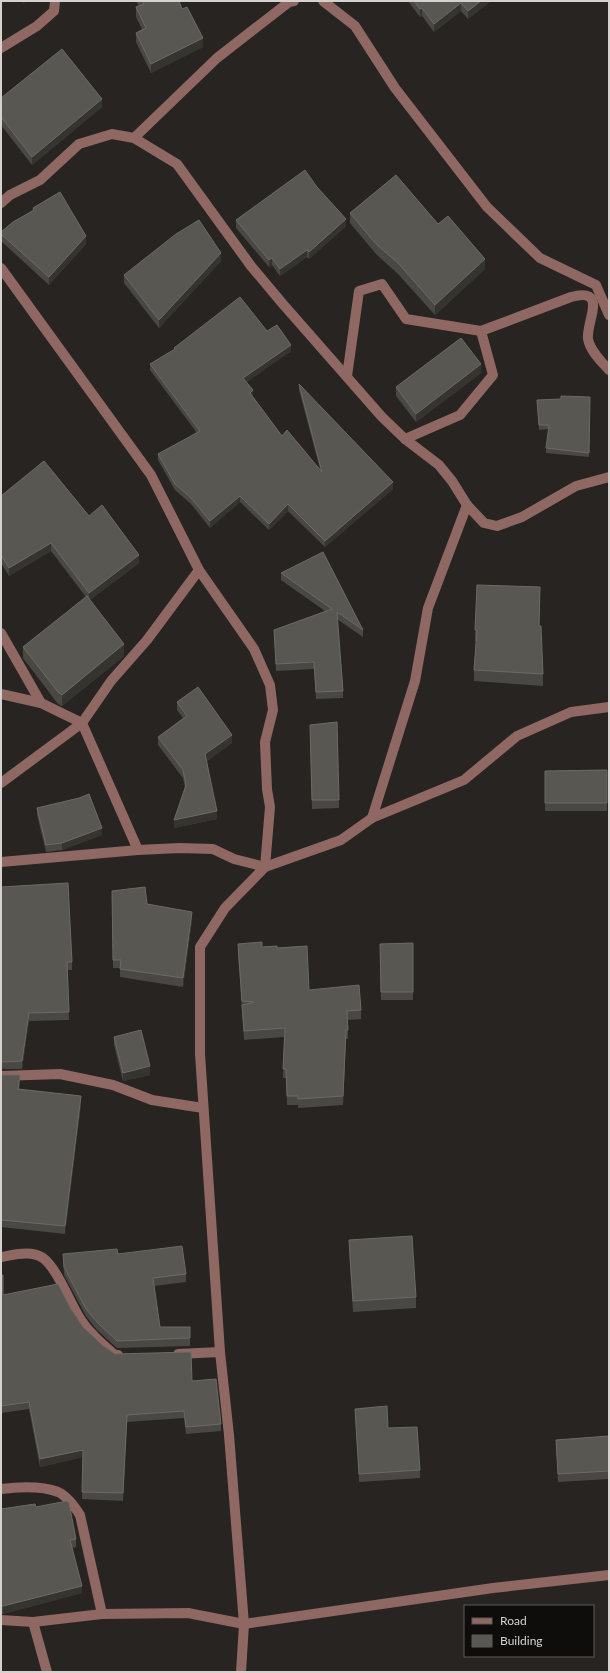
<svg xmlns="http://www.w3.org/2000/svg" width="610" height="1673" viewBox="0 0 610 1673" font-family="Lato,sans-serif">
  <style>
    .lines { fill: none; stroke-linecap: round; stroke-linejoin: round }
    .minor { stroke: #8f6763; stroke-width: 10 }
    .wall { fill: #4a4844 }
    .shaded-wall { fill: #36342f }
    .building { fill: #595752; stroke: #6c6a66 }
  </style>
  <rect width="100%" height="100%" fill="#282421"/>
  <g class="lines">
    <!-- minor -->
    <g class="minor">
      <path d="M323,1l32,25 40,62 92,119 53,51 56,27 13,30"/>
      <path d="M1,48l36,-22 17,-15 1,-10"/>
      <path d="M134,138l83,-80 72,-56 5,-1"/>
      <path d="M1,203l9,-8 30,-15 39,-36 33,-10 22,4 43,26 74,102 31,37 100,114 23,22 34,26 13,16 15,24 17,18 13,3 25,-9 54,-31 33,-9"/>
      <path d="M1,268l150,207 48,95 55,79 16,36 3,25 -8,32 2,47 3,18 -5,60 -40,41 -25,39v107l20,298 9,83 15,189 -3,48"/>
      <path d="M347,376l12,-85 23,-7 24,35 75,12"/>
      <path d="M405,439l55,-24 33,-40 -12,-44 90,-34c38,-10 15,24 17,42 2,12 14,23 21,31"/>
      <path d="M1,633l40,70 41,20 56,127 42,-2 33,1 21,10 31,8 76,-27 31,-22 92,-38 53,-44 54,-24 38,-5"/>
      <path d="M1,694l40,9"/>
      <path d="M1,783l81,-60 29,-42 36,-41 52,-70"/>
      <path d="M372,818l43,-137 13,-73 39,-103"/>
      <path d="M1,862l137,-12"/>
      <path d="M1,1076l59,-2 53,11 39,15 51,8"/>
      <path d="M1,1257c13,-2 30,-7 42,1 15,11 27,46 38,62 9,14 22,25 34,35h3"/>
      <path d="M178,1354l42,-2"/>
      <path d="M1,1489c17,-2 41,-3 57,3 9,4 16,14 22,23l22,99"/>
      <path d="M1,1620l32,2 69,-8 86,-1 56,11 249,-36 116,-13"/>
      <path d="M33,1622l14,50"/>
    </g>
  </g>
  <!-- wall -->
  <g class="wall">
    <path d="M136,1h43l3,8 21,38 -52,26 -15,-31v-9l6,-4 -6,-12v-10l3,-1z"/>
    <path d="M408,1h83l-23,18 -7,-8 -27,21 -12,-16 -2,1z"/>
    <path d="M1,98l101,9 -70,58 -31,-40z"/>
    <path d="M33,208l53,36 -37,41 -48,-44v-9l32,-22z"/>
    <path d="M350,213l88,11 47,45 -50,46 -37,-41 -22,-20 -26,-31z"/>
    <path d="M236,220l110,6 -37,33 -2,-2 -27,19 -8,-11 -3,2 -33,-39z"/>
    <path d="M221,261l-62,67 -35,-45v-8z"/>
    <path d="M267,331l24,20 -45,31 7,15 29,39 38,33 -21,-79v-6l94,105 -68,58 -37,-36 -19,19 -29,-28 -30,26 -19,-24 -16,-14 -17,-30v-6l39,-21 -47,-63v-6l24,-14v-2z"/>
    <path d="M481,373l-65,49 -20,-26v-9z"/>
    <path d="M590,397l-1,60 -43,-4v-5l3,-19 -10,1 -2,-25z"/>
    <path d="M1,496l138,67 -49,37 34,56 -62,50 -4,-2 -35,-46v-11l63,-50 -35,-46 -42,25 -8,-13z"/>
    <path d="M281,573l82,57v7l-26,-18 6,72v7l-27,1 -2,-30 -38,2 -2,-41 51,-19 -44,-31z"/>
    <path d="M540,598l-1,28 4,48v12l-69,-5v-11l2,-29h-1v-11z"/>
    <path d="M177,702l55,41 -25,18 10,58 -43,9 11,-40 -2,-10 -25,-33v-8l25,-19 -6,-8z"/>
    <path d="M337,722l2,86 -27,1 -2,-76z"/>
    <path d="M607,770v41h-62v-40z"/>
    <path d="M37,808l65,27 -40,15 -16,2 -9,-37z"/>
    <path d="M1,887l71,75v8h-4l1,50 -40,1 -7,48h-21z"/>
    <path d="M112,891l80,29 -9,67 -63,-10v-9h-7z"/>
    <path d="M413,943v57h-32l-1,-56z"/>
    <path d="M238,944l24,3 15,1 32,42 52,20v9l-13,1v19h-2l-3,66 -45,3v-3h-11l-1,-27h-3l1,-41 -40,3 -6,-87z"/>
    <path d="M114,1037l36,38 -27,6 -9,-36z"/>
    <path d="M1,1075l19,7 -1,7 62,15 -16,130 -64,-7z"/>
    <path d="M349,1240l67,57v11l-63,4 -4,-61z"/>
    <path d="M63,1254h55l68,20v8l-32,4 6,41h30v19l-73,2 -20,-18 -11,-14 -22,-41z"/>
    <path d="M1,1275l2,20 68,14 12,18 19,18 13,9 77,27 29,43v7l-35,3 -2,-16 -57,4 -4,79 -41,-2 1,-42 -43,10 -11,-58 -28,4z"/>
    <path d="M355,1409l33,19 32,42v8l-61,4z"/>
    <path d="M609,1436v43l-51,3 -2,-42z"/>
    <path d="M36,1507l40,32v8l-4,1 10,45 -79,21h-2v-105z"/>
  </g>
  <!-- shaded-wall -->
  <g class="shaded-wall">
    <path d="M23,1h4l-4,3z"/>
    <path d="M481,1h10l-23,18v-8z"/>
    <path d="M461,3v8l-27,21v-8z"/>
    <path d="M422,8v8l-2,1v-8z"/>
    <path d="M203,38v9l-52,26v-9z"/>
    <path d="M102,99v8l-70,58v-8z"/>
    <path d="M346,219v7l-37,33v-7z"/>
    <path d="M86,236v8l-37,41v-8z"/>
    <path d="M307,250v7l-27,19v-7z"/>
    <path d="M221,253v8l-62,67v-8z"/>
    <path d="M272,258v7l-3,2v-7z"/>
    <path d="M485,259v10l-50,46v-10z"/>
    <path d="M291,345v6l-48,34v-7z"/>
    <path d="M481,364v9l-65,49v-8z"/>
    <path d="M253,390v7l-3,-4z"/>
    <path d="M393,482v7l-68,58v-6z"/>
    <path d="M240,496v6l-30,26v-7z"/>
    <path d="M288,504v7l-19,19v-6z"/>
    <path d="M51,543v8l-42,25v-8z"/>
    <path d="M139,555v8l-50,38v-8z"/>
    <path d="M124,644v12l-62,50v-11z"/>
    <path d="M232,735v8l-27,20v-9z"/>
    <path d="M217,811v8l-43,9v-8z"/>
    <path d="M102,828v7l-40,15v-7z"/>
    <path d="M192,912v8l-9,67v-9z"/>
    <path d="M29,1013v8l-7,48v-8z"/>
    <path d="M346,1030v9l-3,66v-9z"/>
    <path d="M150,1066v9l-27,6v-8z"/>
    <path d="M20,1075v7l-2,14v-7z"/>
    <path d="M81,1096v8l-16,130v-8z"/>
    <path d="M83,1450v7l-43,10v-8z"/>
    <path d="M82,1586v7l-79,21v-8z"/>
  </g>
  <!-- building -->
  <g class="building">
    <path d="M142,1h37l3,8 5,-2 16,31 -52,26 -15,-31 10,-5 -10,-21 8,-3z"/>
    <path d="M414,1h67l-13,10 -7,-8 -27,21 -12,-16 -2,1z"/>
    <path d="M62,49l40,50 -70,58 -31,-40v-19z"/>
    <path d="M305,170l12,17 29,32 -37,33 -2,-2 -27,19 -8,-11 -3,2 -33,-40z"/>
    <path d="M396,175l42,49 10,-8 37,43 -50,46 -37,-42 -22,-19 -26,-31z"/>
    <path d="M60,192l26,44 -37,41 -48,-43v-2l12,-10 21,-12 -1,-2z"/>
    <path d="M199,220l22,33 -62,67 -35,-45 52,-41z"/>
    <path d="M240,297l27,34 10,-6 14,20 -48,33 10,12 -3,3 32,43 5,-6 35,42 -23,-88 94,98 -68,59 -37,-37 -19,20 -29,-28 -30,25 -19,-23 -16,-14 -17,-30 42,-23 -50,-67 25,-15 -1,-1z"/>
    <path d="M461,338l20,26 -65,50 -20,-27z"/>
    <path d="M561,396l29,1 -1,56 -43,-5 3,-23h-10l-2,-25 24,-1z"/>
    <path d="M44,461l45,55 13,-11 37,50 -50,38 -38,-50 -42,25 -8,-13v-59z"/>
    <path d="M323,552l40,78 -26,-18 6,79 -27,1 -2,-30 -38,2 -2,-34 58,-21 -51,-36z"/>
    <path d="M477,585l63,2 -1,39h2l2,48 -69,-4 3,-40h-2z"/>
    <path d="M87,596l37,48 -62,51 -4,-3 -35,-45z"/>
    <path d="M198,687l34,48 -27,19 12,57 -43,9 12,-35 -3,-15 -25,-33 29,-21 -10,-14z"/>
    <path d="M337,722l2,78h-27l-2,-75z"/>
    <path d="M607,770v33h-62v-32z"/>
    <path d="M89,794l13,34 -40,15 -16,2 -9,-37 42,-10z"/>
    <path d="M68,883l4,79h-5l2,50 -40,1 -7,48 -21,1v-175z"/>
    <path d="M145,887l2,17 45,8 -9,66 -63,-9 1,-9h-8l-1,-69z"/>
    <path d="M262,942v5l15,-1v2l30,-2 2,44 50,-5 2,25 -14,1 1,19h-2l-3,66 -45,3v-3h-11l-1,-27h-3l2,-41 -41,3 -2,-26 12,-3 -12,-1 -4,-57z"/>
    <path d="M413,943v49h-32l-1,-48z"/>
    <path d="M141,1030l9,36 -27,7 -9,-36z"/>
    <path d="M1,1075h19l-2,14 63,7 -16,130 -64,-6z"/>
    <path d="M412,1236l4,61 -63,4 -4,-61z"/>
    <path d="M182,1246l4,28 -33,4 7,49h30v11l-73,3 -20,-19 -11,-13 -22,-42 -1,-13 54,-5 1,5z"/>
    <path d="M1,1275h2v20l55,-11 13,25 12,18 19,18 13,9 76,-2 1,29 24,-2 5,45 -35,3 -2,-16 -57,4 -4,78 -41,-1 1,-42 -43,9 -11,-57 -28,4z"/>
    <path d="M387,1406l1,22 29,-1 3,43 -61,4 -4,-65z"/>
    <path d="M609,1436v35l-51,3 -2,-34z"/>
    <path d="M67,1501l2,2 7,36 -6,1 12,46 -79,20h-2v-97l34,-5 1,3z"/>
  </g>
  <!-- border -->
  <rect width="610" height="1673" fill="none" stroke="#d4d1cf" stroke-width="4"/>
  <!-- legend -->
  <rect x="464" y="1605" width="130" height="52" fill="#0f0d0c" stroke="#5e5b5a"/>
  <rect x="472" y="1618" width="20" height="6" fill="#8f6763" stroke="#5e5b5a"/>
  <text x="500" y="1625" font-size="12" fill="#d4d1cf">Road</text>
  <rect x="472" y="1635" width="20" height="12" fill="#595752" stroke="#5e5b5a"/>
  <text x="500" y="1645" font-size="12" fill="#d4d1cf">Building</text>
</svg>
